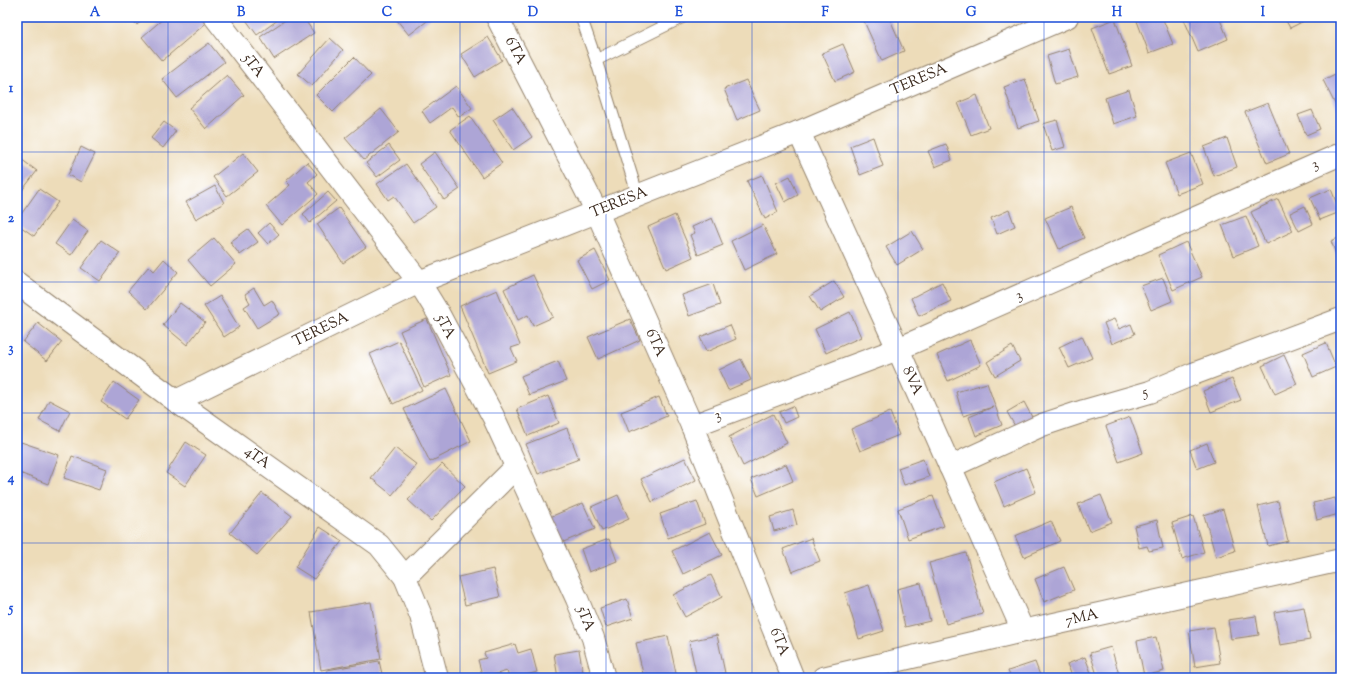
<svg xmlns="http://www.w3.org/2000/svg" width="1358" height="695" viewBox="0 0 1358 695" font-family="'Sorts Mill Goudy',serif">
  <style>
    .building { fill: #ada5d6 }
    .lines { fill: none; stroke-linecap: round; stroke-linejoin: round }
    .service-casing { stroke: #94836c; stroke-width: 13 }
    .minor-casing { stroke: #94836c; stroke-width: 24 }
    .tertiary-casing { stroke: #94836c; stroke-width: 24 }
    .service { stroke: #fff; stroke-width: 11 }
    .minor { stroke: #fff; stroke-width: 22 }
    .tertiary { stroke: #fff; stroke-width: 22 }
    .grid { fill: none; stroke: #1d4ed8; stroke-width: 1; stroke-opacity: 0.55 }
    .labels { text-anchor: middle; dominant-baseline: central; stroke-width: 4; stroke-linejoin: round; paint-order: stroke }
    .street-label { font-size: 15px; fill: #3b2a1e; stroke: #fff }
    .neatline { fill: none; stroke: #1d4ed8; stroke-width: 1.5 }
    .grid-label { font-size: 13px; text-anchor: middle; font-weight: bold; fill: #1d4ed8 }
  </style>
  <rect width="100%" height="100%" fill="#fff"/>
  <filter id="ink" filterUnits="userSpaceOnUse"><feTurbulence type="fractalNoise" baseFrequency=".025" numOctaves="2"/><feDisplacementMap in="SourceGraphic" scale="8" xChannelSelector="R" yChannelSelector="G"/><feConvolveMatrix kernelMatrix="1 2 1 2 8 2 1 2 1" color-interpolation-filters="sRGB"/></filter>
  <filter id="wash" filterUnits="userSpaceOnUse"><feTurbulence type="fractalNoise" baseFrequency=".012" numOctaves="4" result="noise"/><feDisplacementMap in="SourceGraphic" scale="16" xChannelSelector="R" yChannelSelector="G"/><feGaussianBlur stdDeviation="0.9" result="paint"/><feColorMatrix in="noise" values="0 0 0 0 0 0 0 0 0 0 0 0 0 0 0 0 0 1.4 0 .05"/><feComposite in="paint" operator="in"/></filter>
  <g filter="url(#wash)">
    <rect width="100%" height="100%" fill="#eddcb9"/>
    <g id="blocks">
      <!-- building -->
      <g class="building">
        <path d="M130,17h16l-9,8z"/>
        <path d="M165,17h35l5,7 -43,37 -20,-24z"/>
        <path d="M244,17h38l-25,18z"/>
        <path d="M290,17h13l11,16 -40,26 -14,-22z"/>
        <path d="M399,17h31l1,1 -22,17 -13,-16z"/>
        <path d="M862,17h27l15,34 -22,10z"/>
        <path d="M1146,17h16l11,27 -24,9 -12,-32z"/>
        <path d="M1183,17h36l9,22 -30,13z"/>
        <path d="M1284,17h28l-22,11z"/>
        <path d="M1115,19l17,47 -23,8 -17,-46z"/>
        <path d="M488,37l14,23 -27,17 -14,-23z"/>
        <path d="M330,38l13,12 -31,36 -14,-12z"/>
        <path d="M209,43l15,19 -47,36 -15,-19z"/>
        <path d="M843,44l12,28 -20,9 -13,-28z"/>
        <path d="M1069,49l9,28 -23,7 -8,-28z"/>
        <path d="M354,57l17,18 -38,37 -17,-17z"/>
        <path d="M1341,71v37l-3,2 -15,-30z"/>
        <path d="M227,75l17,20 -38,34 -17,-21z"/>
        <path d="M1025,79l14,42 -21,7 -14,-41z"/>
        <path d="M746,80l14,30 -23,10 -13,-31z"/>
        <path d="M456,86l16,22 -13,9 -7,-10 -22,16 -8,-12z"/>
        <path d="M1129,90l8,26 -24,8 -8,-26z"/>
        <path d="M977,95l12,33 -18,7 -13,-32z"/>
        <path d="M1268,103l21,51 -22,9 -22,-51z"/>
        <path d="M512,107l20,30 -19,13 -20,-30z"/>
        <path d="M381,109l18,23 -35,28 -19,-22z"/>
        <path d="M1312,110l8,19 -14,6 -8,-20z"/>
        <path d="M470,116l32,47 -20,14 -32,-47z"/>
        <path d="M1057,120l8,27 -13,4 -9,-27z"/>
        <path d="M164,122l12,9 -13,17 -12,-10z"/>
        <path d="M873,137l10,29 -23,9 -10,-29z"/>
        <path d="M1227,138l10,29 -23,9 -10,-29z"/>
        <path d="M946,144l6,16 -17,7 -7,-16z"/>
        <path d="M389,145l11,15 -23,17 -11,-14z"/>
        <path d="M81,147l14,7 -14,28 -13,-7z"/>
        <path d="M435,152l25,37 -16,11 -25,-36z"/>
        <path d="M243,153l15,19 -31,24 -14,-19z"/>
        <path d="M1191,153l12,31 -26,10 -12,-31z"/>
        <path d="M17,156l20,15 -20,26z"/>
        <path d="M307,162l10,12 -9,8 10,12 -36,31 -16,-19 24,-21 -4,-4z"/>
        <path d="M406,164l30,43 -23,16 -19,-27 -6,4 -11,-16z"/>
        <path d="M762,175l16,37 -13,7 -18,-38z"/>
        <path d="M790,176l8,19 -13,7 -9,-19z"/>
        <path d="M215,186l9,17 -28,16 -10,-17z"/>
        <path d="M39,189l19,13 -24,34 -17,-12v-4z"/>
        <path d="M1331,189l9,23 -20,8 -10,-22z"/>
        <path d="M328,192l8,9 -26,22 -7,-9z"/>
        <path d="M1278,199l15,32 -27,13 -15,-32z"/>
        <path d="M1305,206l8,18 -14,7 -9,-18z"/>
        <path d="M1071,207l13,31 -25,11 -14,-31z"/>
        <path d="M339,208l27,39 -23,16 -26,-39z"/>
        <path d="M1009,210l6,16 -18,8 -6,-16z"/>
        <path d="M675,215l18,42 -27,12 -18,-42z"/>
        <path d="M1246,216l12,30 -24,10 -12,-31z"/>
        <path d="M712,218l11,27 -25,10 -8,-20 5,-2 -3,-6z"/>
        <path d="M72,220l16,11 -17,24 -16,-11z"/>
        <path d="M269,223l10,11 -11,10 -10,-11z"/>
        <path d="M763,225l14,29 -33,16 -13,-29z"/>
        <path d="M248,229l10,13 -18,13 -10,-13z"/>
        <path d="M912,231l11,18 -26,16 -11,-18z"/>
        <path d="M1341,237v19l-4,1 -6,-16z"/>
        <path d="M214,238l22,26 -26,22 -22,-26z"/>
        <path d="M101,240l19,13 -20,28 -19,-13z"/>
        <path d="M1186,242l16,35 -29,13 -15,-35z"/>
        <path d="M595,250l15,30 -18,9 -15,-29z"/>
        <path d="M164,259l14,13 -31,37 -19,-18 21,-25 5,5z"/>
        <path d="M533,275l20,42 -20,9 -5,-11 -10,5 -14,-31z"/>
        <path d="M1163,278l9,23 -21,9 -10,-24z"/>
        <path d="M834,281l10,16 -24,15 -10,-16z"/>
        <path d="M942,282l9,19 -32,15 -8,-18z"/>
        <path d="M713,284l7,21 -31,11 -7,-21z"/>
        <path d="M254,288l10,17 8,-5 8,14 -23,14 -13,-21 6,-4 -5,-9z"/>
        <path d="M497,290l23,55 -9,3 6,13 -29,12 -28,-67z"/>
        <path d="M220,296l19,31 -15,10 -20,-31z"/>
        <path d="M180,303l25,19 -18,23 -24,-20z"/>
        <path d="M850,312l11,25 -35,16 -11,-24z"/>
        <path d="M17,319l4,3 -4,5z"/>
        <path d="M427,319l24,56 -27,12 -24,-56z"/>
        <path d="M630,319l10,21 -42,19 -10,-22z"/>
        <path d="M1114,319l5,10 12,-5 4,10 -23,10 -8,-21z"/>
        <path d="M38,323l24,19 -15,19 -24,-19z"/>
        <path d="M730,325l6,14 -30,13 -6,-15z"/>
        <path d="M1082,336l10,22 -23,10 -10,-21z"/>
        <path d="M970,340l11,25 -33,16 -11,-26z"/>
        <path d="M399,341l23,49 -29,14 -23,-50z"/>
        <path d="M1326,343l10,24 -23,10 -10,-24z"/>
        <path d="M1012,346l8,15 -25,15 -8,-14z"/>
        <path d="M1284,355l13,29 -22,10 -13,-28z"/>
        <path d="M741,359l10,21 -23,10 -9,-20z"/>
        <path d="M558,361l8,20 -37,14 -8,-19z"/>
        <path d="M1232,379l9,21 -30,12 -8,-21z"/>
        <path d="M17,381l4,2 -4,7z"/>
        <path d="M114,382l25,18 -14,19 -24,-17z"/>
        <path d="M987,383l15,42 -26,11 -7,-19 24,-10 -30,9 -7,-24z"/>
        <path d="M446,389l25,52 -41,21 -26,-53z"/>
        <path d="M548,396l11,27 -31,13 -11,-27z"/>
        <path d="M659,397l8,19 -38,16 -8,-20z"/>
        <path d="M49,400l21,11 -10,20 -21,-11z"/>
        <path d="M1024,402l9,17 -17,9 -9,-16z"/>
        <path d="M793,406l4,11 -13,6 -5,-11z"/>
        <path d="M890,412l9,23 -39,16 -9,-22z"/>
        <path d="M773,414l14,29 -44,23 -14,-29z"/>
        <path d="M1130,417l13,36 -24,9 -13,-36z"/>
        <path d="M567,428l12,31 -41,15 -12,-30z"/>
        <path d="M21,442l38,13 -11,29 -31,-12v-19z"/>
        <path d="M186,442l20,13 -21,31 -19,-13z"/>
        <path d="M1207,443l7,19 -17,7 -7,-19z"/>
        <path d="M395,448l22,17 -25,30 -21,-17z"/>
        <path d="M72,456l35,13 -8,21 -35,-12z"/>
        <path d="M685,458l11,22 -44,22 -11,-23z"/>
        <path d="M923,459l6,18 -25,8 -6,-17z"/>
        <path d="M442,464l23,22 -34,35 -23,-21z"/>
        <path d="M786,464l7,17 -35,15 -7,-17z"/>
        <path d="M1026,468l10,24 -32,14 -10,-24z"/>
        <path d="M262,493l30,23 -35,39 -27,-22z"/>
        <path d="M618,495l11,24 -27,12 -11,-24z"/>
        <path d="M1101,495l11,27 -23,9 -11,-27z"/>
        <path d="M933,496l11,30 -36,13 -10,-30z"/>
        <path d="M1335,498l4,16 -22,6 -4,-17z"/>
        <path d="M697,501l8,23 -37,14 -8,-24z"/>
        <path d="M1278,501l10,40 -20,5 -10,-40z"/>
        <path d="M583,503l12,26 -34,14 -11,-26z"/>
        <path d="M1223,509l12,42 -19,6 -12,-42z"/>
        <path d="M793,510l4,15 -23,6 -4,-14z"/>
        <path d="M1193,516l11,36 -22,7 -10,-36z"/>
        <path d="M1157,520l6,28 -14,3 -2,-5 -8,2 -5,-22z"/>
        <path d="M1051,521l9,20 -36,16 -9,-21z"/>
        <path d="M320,527l22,14 -28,38 -19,-12z"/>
        <path d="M710,532l12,23 -39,19 -11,-23z"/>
        <path d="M811,538l9,23 -28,11 -9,-23z"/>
        <path d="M609,539l8,22 -28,11 -8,-23z"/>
        <path d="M966,553l17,61 -37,10 -17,-61z"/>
        <path d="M1064,567l10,23 -30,12 -9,-23z"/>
        <path d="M493,569l7,28 -35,8 -7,-28z"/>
        <path d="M711,575l11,22 -37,20 -12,-22z"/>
        <path d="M921,583l9,38 -25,6 -8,-38z"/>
        <path d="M869,585l15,46 -25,8 -14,-46z"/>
        <path d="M627,599l6,19 -27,9 -6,-19z"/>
        <path d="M371,602l10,57 -60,11 -10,-58z"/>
        <path d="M1341,603v22l-2,1 -3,-22z"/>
        <path d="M1304,607l6,33 -30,5 -6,-33z"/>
        <path d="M1256,616l3,19 -28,4 -3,-19z"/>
        <path d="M1214,627l6,36 -25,4 -6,-36z"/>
        <path d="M717,635l8,38 -21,5h-7l-8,-37z"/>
        <path d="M668,636l9,42h-33l-8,-35z"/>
        <path d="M1156,637l8,34 -20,5 -7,-35z"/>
        <path d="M515,644l3,9 13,-4 6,23 -22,6h-6l-2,-7 -24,7 -5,-18 8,-2 -2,-5z"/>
        <path d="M1111,647l9,31h-22l-8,-25z"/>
        <path d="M579,650l5,28h-26l-4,-24z"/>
        <path d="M1085,657l8,21h-20l-6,-14z"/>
        <path d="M379,661l4,17h-54l-2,-8z"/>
        <path d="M1035,662l6,16h-30l-3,-7z"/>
      </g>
    </g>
  </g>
  <g filter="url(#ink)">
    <use href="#blocks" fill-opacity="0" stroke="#94836c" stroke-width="1"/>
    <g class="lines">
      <!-- service casing -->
      <g class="service-casing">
        <g id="service">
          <path d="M581,17l15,43 42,136"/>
          <path d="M596,60l87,-43"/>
        </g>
      </g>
      <!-- minor casing -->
      <g class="minor-casing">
        <g id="minor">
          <path d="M215,17l204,265 19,31 55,103 84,183 16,39 11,40"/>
          <path d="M497,17l100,195 95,214 101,252"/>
          <path d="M799,132l99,217 125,282"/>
          <path d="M176,401l243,-119 380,-150 268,-115"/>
          <path d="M692,426l206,-77 443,-195"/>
          <path d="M950,467l92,-42 42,-14 66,-19 43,-18 148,-55"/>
          <path d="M405,577l111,-110"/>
          <path d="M823,678l200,-47 318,-71"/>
        </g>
      </g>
      <!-- tertiary casing -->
      <g class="tertiary-casing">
        <path id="tertiary" d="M17,283l159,118 203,144 26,32 16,39 16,62"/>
      </g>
      <!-- service -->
      <use href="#service" class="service"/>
      <!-- minor -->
      <use href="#minor" class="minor"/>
      <!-- tertiary -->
      <use href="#tertiary" class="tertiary"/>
    </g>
  </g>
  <!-- grid -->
  <path class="grid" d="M168,17v661M314,17v661M460,17v661M606,17v661M752,17v661M898,17v661M1044,17v661M1190,17v661M17,152h1324M17,282h1324M17,413h1324M17,543h1324"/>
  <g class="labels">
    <!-- street labels -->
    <g class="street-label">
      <text transform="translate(515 51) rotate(63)">6TA</text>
      <text transform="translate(253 66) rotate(52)">5TA</text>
      <text transform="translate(919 80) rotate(-23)">TERESA</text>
      <text transform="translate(1315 165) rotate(-24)">3</text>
      <text transform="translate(619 203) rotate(-22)">TERESA</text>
      <text transform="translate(1019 296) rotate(-24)">3</text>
      <text transform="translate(445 327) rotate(62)">5TA</text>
      <text transform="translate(321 330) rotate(-26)">TERESA</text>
      <text transform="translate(655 343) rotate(66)">6TA</text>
      <text transform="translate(912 381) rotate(66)">8VA</text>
      <text transform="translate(1145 393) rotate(-18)">5</text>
      <text transform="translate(718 416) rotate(-20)">3</text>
      <text transform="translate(257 458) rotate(35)">4TA</text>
      <text transform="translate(1082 618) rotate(-13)">7MA</text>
      <text transform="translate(585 619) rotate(69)">5TA</text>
      <text transform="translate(779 642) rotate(68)">6TA</text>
    </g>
  </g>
  <!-- margin -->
  <rect width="1358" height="695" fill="none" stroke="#fff" stroke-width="44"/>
  <rect x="22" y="22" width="1314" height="651" class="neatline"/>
  <g class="grid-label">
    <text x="95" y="16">A</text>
    <text x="241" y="16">B</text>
    <text x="387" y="16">C</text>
    <text x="533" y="16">D</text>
    <text x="679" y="16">E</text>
    <text x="825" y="16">F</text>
    <text x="971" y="16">G</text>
    <text x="1117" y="16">H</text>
    <text x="1263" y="16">I</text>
    <text x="11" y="92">1</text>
    <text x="11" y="222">2</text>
    <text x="11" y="352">3</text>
    <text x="11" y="482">4</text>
    <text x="11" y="612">5</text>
  </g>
</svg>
